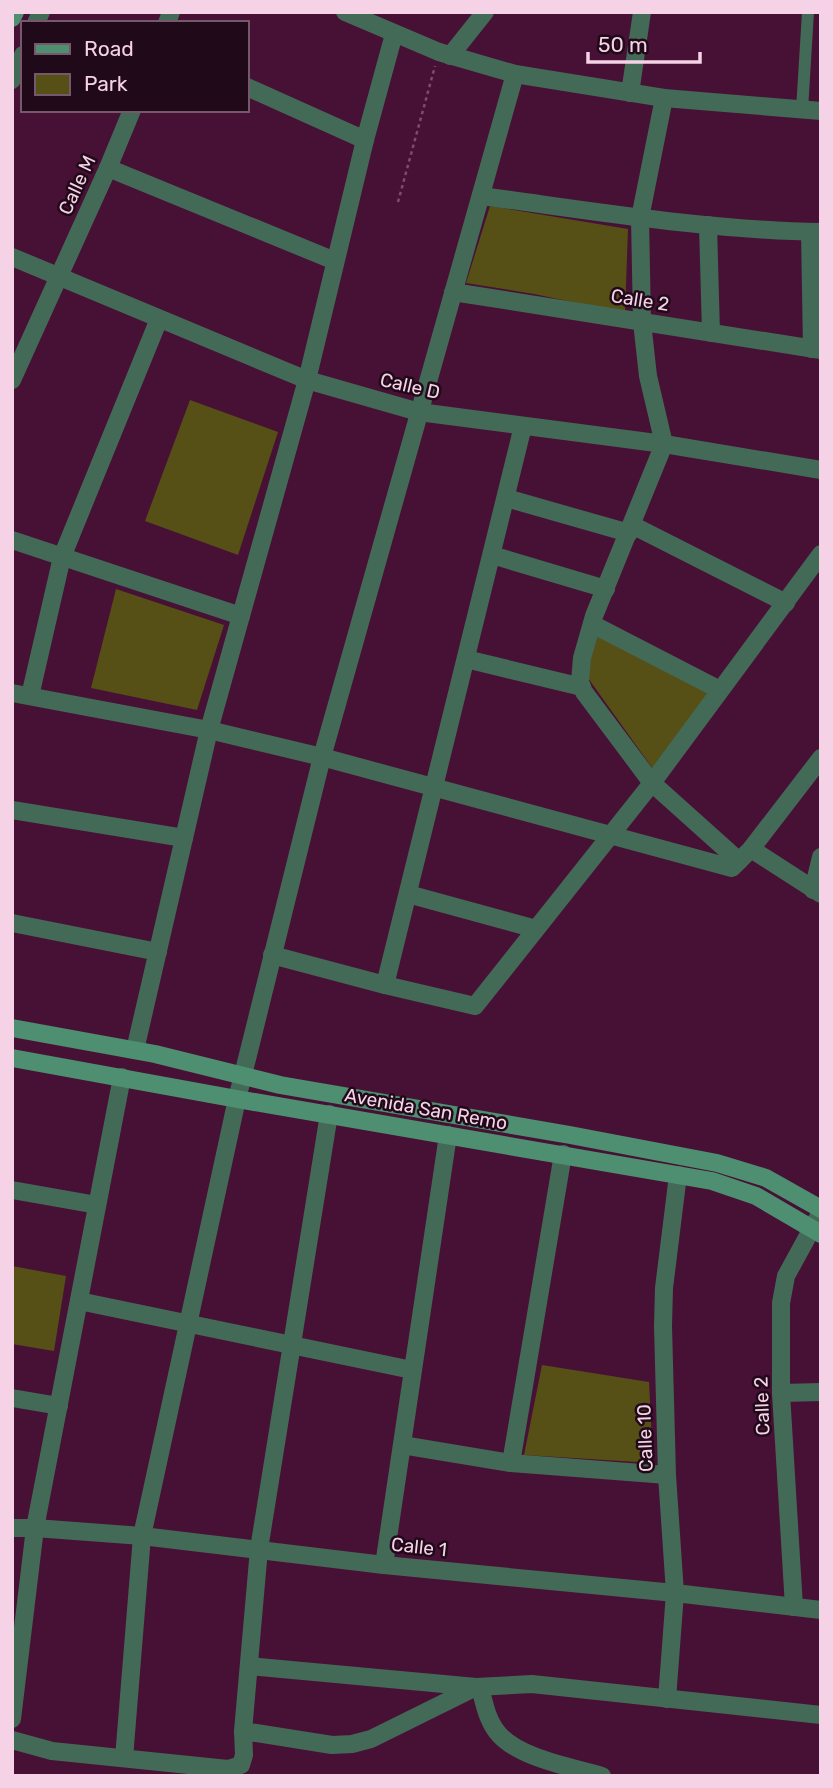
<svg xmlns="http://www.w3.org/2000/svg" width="833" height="1788" viewBox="0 0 833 1788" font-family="Rubik,sans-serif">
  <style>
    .green { fill: #564f16 }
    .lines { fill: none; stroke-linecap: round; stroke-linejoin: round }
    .path { stroke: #7c4c6c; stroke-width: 2.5; stroke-dasharray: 3.5 3.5; stroke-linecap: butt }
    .pedestrian { stroke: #436a57; stroke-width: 12 }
    .minor { stroke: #436a57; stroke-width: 18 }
    .tertiary { stroke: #436a57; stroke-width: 18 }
    .secondary { stroke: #4d8f70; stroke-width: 18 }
    .labels { text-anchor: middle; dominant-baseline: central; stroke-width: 5; stroke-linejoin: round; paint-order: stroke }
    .street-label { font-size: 19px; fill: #f5d2e6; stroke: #200918 }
  </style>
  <rect width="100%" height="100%" fill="#471136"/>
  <!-- green -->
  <g class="green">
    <path d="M490,206l138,23 -3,84 -91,-19 -68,-11z"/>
    <path d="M190,400l88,32 -40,123 -93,-34z"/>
    <path d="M116,589l108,36 -27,85 -106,-22z"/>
    <path d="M597,632l113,59 -57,78 -65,-91 1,-18z"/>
    <path d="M12,1266l54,10 -12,75 -42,-7z"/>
    <path d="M542,1365l107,17 4,81 -129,-8z"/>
  </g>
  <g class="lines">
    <!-- path -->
    <path class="path" d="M398,202l37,-136"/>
    <!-- pedestrian -->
    <path class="pedestrian" d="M802,110l6,-98"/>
    <!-- minor -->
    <g class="minor">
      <path d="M36,23l5,-11"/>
      <path d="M167,23l4,-11"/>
      <path d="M450,56l35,-44"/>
      <path d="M12,80l11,-25"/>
      <path d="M247,87l118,53"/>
      <path d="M630,93l12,-81"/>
      <path d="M664,98l-24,120 2,104 6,54 16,68 -70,172 -12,42 -2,24 4,10 68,91 87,78"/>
      <path d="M108,168l227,93"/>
      <path d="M481,196c113,15 226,34 340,36"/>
      <path d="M708,225l3,108"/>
      <path d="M810,232l2,117"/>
      <path d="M12,257l295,123 112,32 245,32 157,26"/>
      <path d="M453,292l368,58"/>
      <path d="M12,380l96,-212 24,-58"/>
      <path d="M506,498l123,35"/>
      <path d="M632,525l154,78"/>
      <path d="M12,540l229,76"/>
      <path d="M492,555l114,34"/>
      <path d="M592,624l128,66"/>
      <path d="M466,659l116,28"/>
      <path d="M12,693l197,37 113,27 410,111 19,-19 70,-91"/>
      <path d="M30,696l32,-139 97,-238"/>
      <path d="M12,810l172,28"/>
      <path d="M751,849l70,45"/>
      <path d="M813,890l8,-33"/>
      <path d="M408,894l128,35"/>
      <path d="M12,923l146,29"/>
      <path d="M272,955l113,30 90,21 177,-223 169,-229"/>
      <path d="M385,985l138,-559"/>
      <path d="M135,1050l74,-320 98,-350 58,-240 29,-106"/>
      <path d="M12,1190l85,15"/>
      <path d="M79,1301l333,69"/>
      <path d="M781,1393l40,-1"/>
      <path d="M12,1398l47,8"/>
      <path d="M402,1445l109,18 156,12"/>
      <path d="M511,1463l52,-309"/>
      <path d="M12,1528h23l107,8 242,29 291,28 146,17"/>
      <path d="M384,1565l64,-430"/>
      <path d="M794,1607l-13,-214v-90l5,-27 35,-64"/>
      <path d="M249,1666l227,21 56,-3 289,31"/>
      <path d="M480,1687c4,16 7,32 17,45 20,26 75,35 105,44"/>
      <path d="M667,1699l8,-106 -8,-118 -4,-149 1,-38 14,-113"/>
      <path d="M12,1719l23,-191 87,-451"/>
      <path d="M243,1731l89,14 20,-1 19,-5 103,-51"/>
      <path d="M12,1740l40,11 176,18 13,-4 3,-10 -1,-24 16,-182 70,-435"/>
      <path d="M124,1758l18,-222 95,-437 85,-342 193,-683"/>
    </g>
    <!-- tertiary -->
    <path class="tertiary" d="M345,12l94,40 76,22 149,24 157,13"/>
    <!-- secondary -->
    <g class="secondary">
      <path d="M12,18l3,-6"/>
      <path d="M12,1028l143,26 125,31 290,50 147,28 49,15 55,31"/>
      <path d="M12,1058l225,41 475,82 44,15 65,38"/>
    </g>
  </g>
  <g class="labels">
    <!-- street labels -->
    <g class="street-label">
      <text transform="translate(77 185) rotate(-65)">Calle M</text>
      <text transform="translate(640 300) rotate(9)">Calle 2</text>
      <text transform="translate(410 386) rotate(13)">Calle D</text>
      <text transform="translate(426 1109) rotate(10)">Avenida San Remo</text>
      <text transform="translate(762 1406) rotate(-92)">Calle 2</text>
      <text transform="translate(645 1438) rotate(-92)">Calle 10</text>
      <text transform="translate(419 1547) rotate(6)">Calle 1</text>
    </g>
  </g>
  <!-- border -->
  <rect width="833" height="1788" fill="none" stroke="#f5d2e6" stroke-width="28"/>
  <!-- legend -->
  <rect x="21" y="21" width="228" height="91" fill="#200918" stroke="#75596a" stroke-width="2"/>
  <rect x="35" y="44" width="35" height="10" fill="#4d8f70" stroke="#75596a" stroke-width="2"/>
  <text x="84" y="56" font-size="21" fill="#f5d2e6">Road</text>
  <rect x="35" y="74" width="35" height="21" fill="#564f16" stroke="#75596a" stroke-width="2"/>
  <text x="84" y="91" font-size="21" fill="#f5d2e6">Park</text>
  <!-- scale -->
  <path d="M588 52v10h112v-10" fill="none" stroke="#f5d2e6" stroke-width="3.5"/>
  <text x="598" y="52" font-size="21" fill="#f5d2e6" stroke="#200918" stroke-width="5" paint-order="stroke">50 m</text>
</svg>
